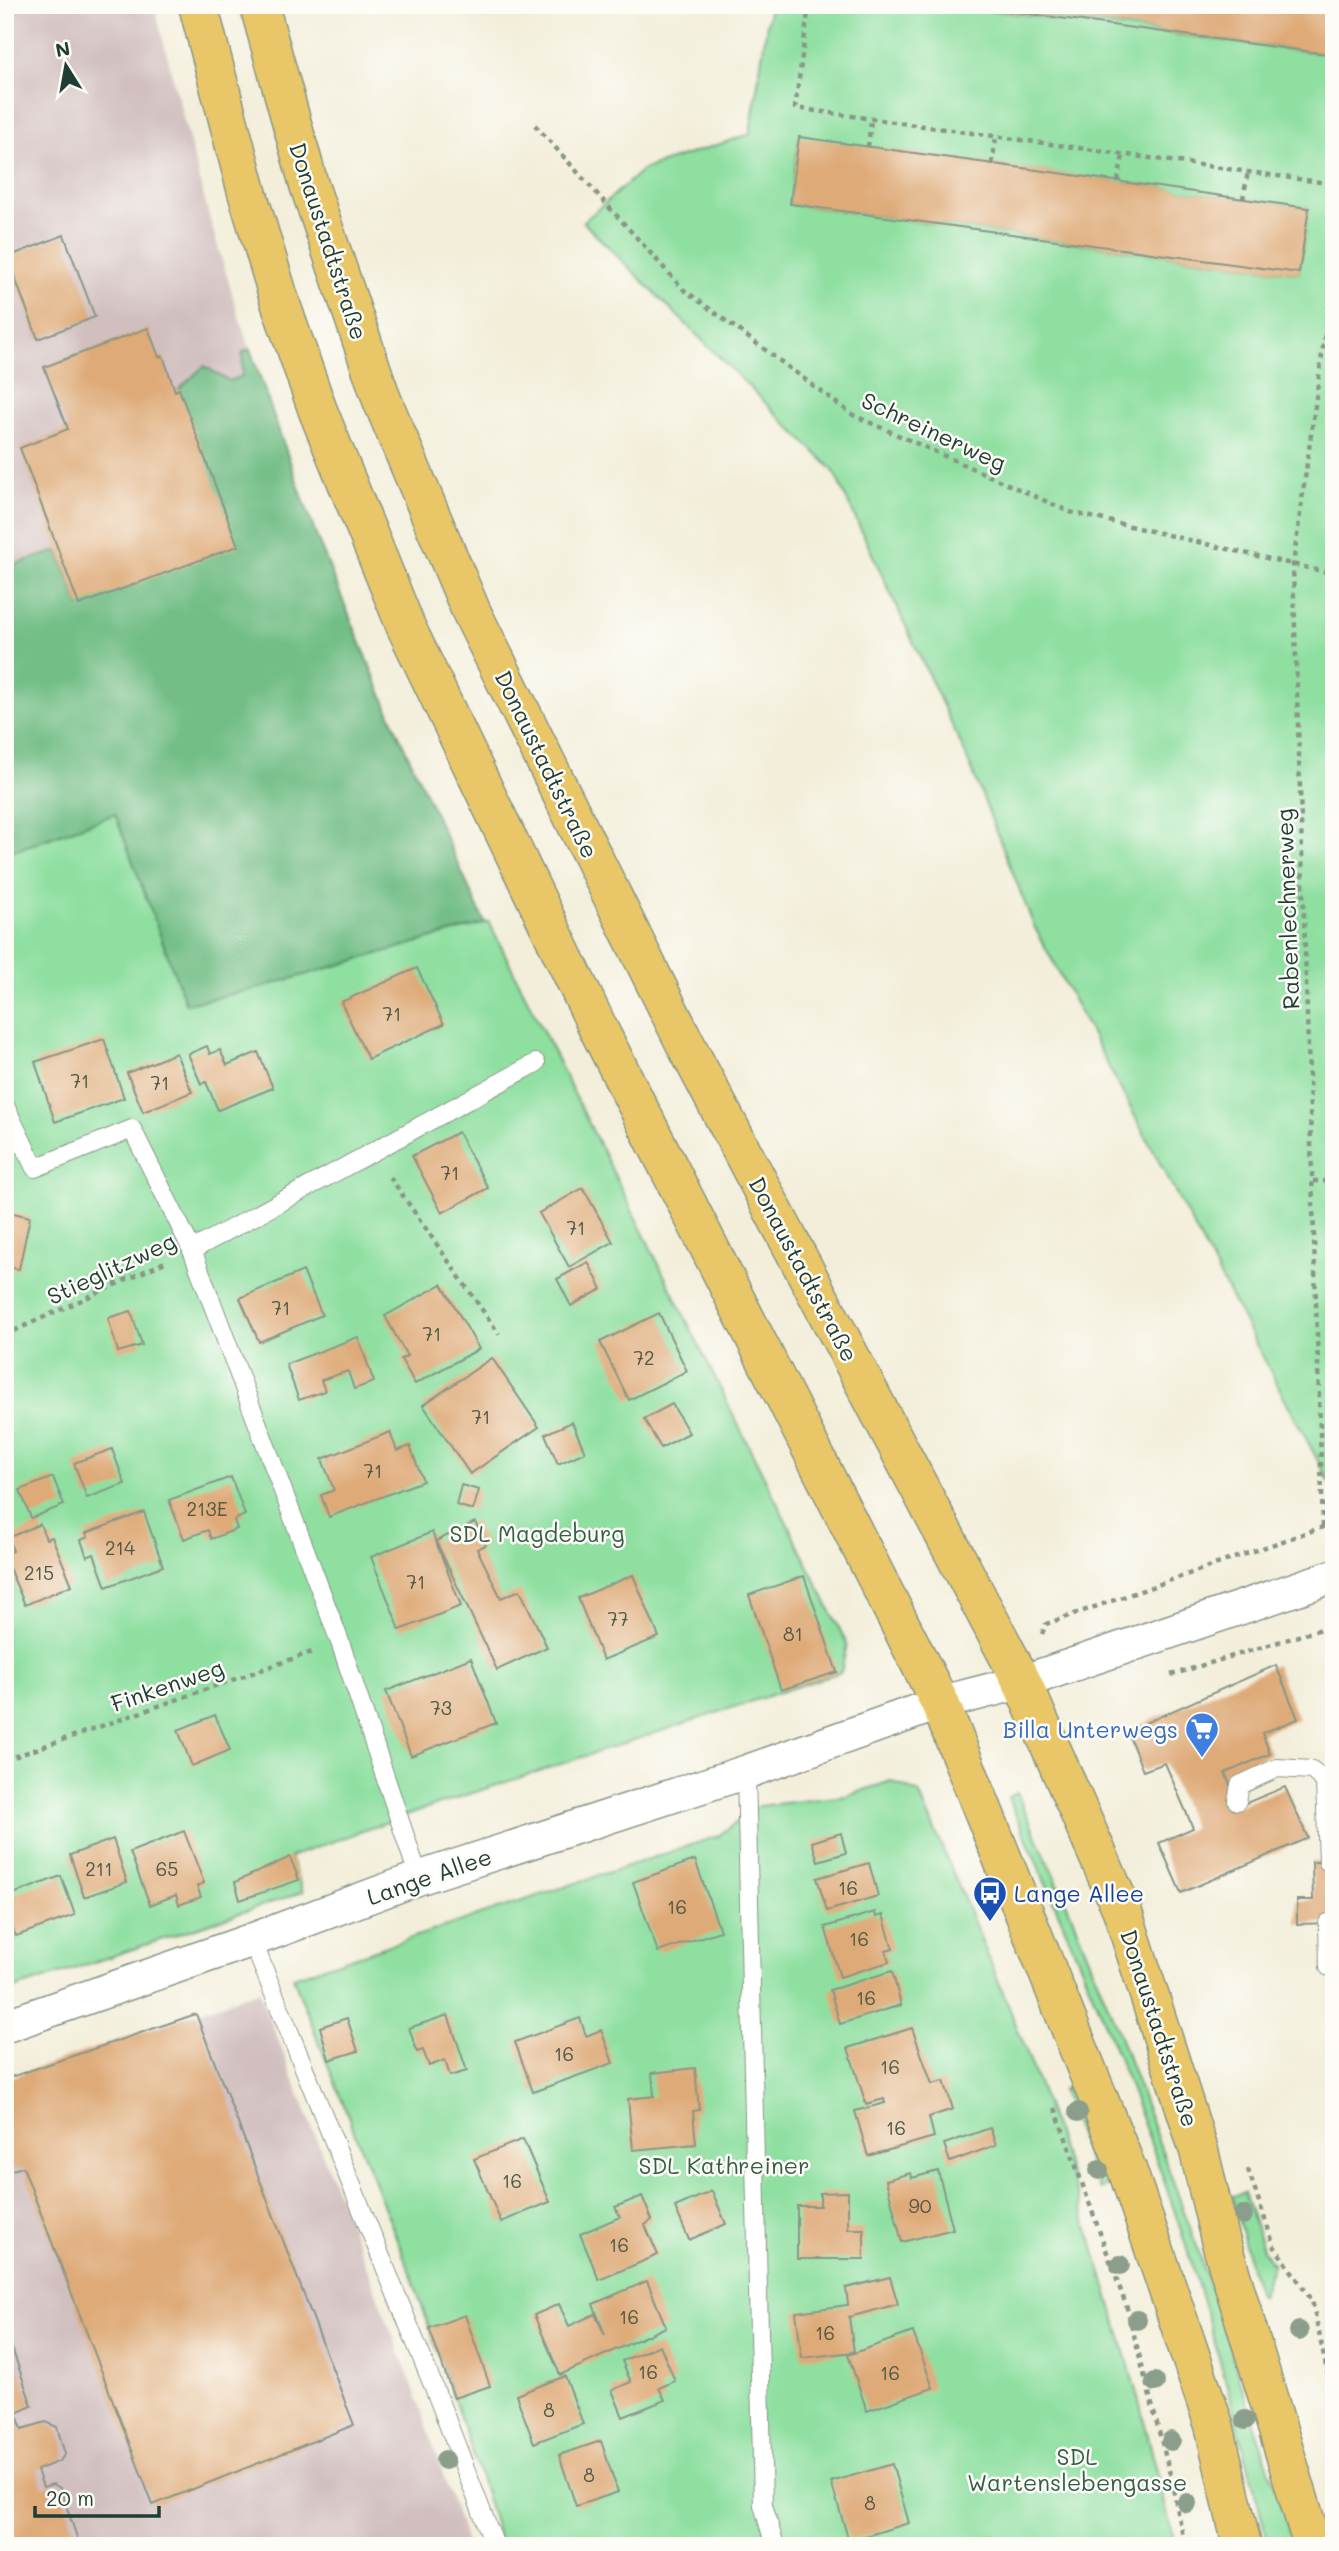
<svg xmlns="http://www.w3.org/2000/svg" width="1339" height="2551" viewBox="0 0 1339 2551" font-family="Mali,sans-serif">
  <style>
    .industrial { fill: #d1bfbf }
    .green { fill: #8edfa0; stroke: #568e6a; stroke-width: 2; fill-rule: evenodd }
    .forest { fill: #72be86; stroke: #487e5d; stroke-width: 2 }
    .building { fill: #deaa78 }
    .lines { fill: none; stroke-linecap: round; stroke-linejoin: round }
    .lane-casing { stroke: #899687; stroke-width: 20 }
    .street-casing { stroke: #899687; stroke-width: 36 }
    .primary-casing { stroke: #899687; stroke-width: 41 }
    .path { stroke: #899687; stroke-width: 4.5; stroke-dasharray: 5 5; stroke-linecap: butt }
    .lane { stroke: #fff; stroke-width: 18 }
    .street { stroke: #fff; stroke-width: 33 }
    .primary { stroke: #e9c769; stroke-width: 38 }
    .tree { fill: #8a9e8b }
    .labels { text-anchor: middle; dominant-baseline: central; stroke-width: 5; stroke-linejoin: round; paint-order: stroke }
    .number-label { font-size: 19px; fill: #4f5845 }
    .street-label { font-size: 23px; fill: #1f3d34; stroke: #fdfcf7 }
    .park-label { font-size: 23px; fill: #355d4a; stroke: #fdfcf7 }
    .shop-label { font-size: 23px; fill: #366cbe; stroke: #fdfcf7; text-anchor: end }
    .transit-label { font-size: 23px; fill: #164399; stroke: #fdfcf7; text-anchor: start }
  </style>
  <rect width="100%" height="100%" fill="#fdfcf7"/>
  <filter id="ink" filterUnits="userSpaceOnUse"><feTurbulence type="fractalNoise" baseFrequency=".0143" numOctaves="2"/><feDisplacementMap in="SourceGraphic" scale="14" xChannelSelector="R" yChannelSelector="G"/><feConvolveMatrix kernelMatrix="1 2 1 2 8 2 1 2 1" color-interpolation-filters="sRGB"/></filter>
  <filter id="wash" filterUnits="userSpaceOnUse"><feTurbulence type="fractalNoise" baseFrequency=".00686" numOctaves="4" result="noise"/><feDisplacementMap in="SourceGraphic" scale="28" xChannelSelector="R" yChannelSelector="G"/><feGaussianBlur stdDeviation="1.57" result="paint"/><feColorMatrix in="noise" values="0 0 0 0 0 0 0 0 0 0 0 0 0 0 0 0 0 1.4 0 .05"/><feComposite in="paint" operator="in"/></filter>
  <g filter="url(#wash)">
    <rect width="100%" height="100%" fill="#f3eeda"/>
    <!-- industrial -->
    <g class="industrial">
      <path d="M5,5h149l54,208 32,107 77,218 80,193 88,192 -370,-109 -110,40z"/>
      <path d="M259,1991l159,409 49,146h-462v-467z"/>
    </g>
    <!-- green -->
    <g class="green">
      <path d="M770,5h180l377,49 7,-49v1486l-300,-565 -69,-173 -132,-283 -250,-248 61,-53 106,-35zM799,138l509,70 -9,65 -509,-69z"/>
      <path d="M115,814l71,190 69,-15 234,-67 358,722 -6,28 -426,140 -125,45 13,35 -298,100v-1138z"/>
      <path d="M891,1781l28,12c37,88 76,176 110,265 59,159 108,322 146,488h-674l-25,-82 -64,-187 -119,-300 425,-141 40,-30 88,-10z"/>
      <path d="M1017,1793l49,109 51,126 79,216 98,302h-25c-26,-103 -53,-205 -85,-306 -49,-152 -112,-298 -176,-443z"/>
      <path d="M1072,2085l38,93 -1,7 -10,4 -37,-99z"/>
      <path d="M1244,2193l20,58 9,14 -12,31 -3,-2 -26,-98z"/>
    </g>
    <!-- forest -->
    <path class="forest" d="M250,349l67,189 80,193 88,192 -230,66 -69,15 -71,-190 -110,40v-287l53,-16 21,54 100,-216 25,-23 25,15 13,-5 1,-24z"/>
    <g id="blocks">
      <!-- building -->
      <g class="building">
        <path d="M963,5h371l-7,49z"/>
        <path d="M799,137l510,71 -10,65 -509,-69z"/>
        <path d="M64,235l31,82 -57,22 -31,-82z"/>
        <path d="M148,328l11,29 4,-1 12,35 4,-2 59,157 -159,59 -59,-157 48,-19 -24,-62z"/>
        <path d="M417,968l27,56 -76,35 -27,-57z"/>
        <path d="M104,1039l20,59 -69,24 -20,-60z"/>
        <path d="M207,1046l3,8 10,-4 7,15 31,-13 15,36 -55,22 -12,-28 -5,2 -13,-30z"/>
        <path d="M176,1053l16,39 -49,20 -16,-39z"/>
        <path d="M458,1132l30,56 -46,25 -30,-57z"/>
        <path d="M583,1188l30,54 -44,25 -30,-54z"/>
        <path d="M5,1211l25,6 -11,52 -14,-2z"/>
        <path d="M588,1262l14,27 -31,17 -14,-27z"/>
        <path d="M303,1271l19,44 -63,27 -19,-44z"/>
        <path d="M442,1284l37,65 -64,35 -14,-25 6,-3 -22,-40z"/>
        <path d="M131,1311l11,34 -24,7 -10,-34z"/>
        <path d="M659,1313l28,58 -58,29 -29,-58z"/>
        <path d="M358,1337l16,45 -20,7 -6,-18 -27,9 4,11 -26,9 -13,-36z"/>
        <path d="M492,1358l47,69 -69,47 -47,-69z"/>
        <path d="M672,1404l17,29 -28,15 -17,-29z"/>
        <path d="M572,1422l13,30 -27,12 -13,-30z"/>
        <path d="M390,1432l7,19 13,-5 13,35 -94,36 -8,-22 13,-5 -12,-31z"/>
        <path d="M112,1449l13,35 -38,14 -13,-35z"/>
        <path d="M53,1477l11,28 -33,13 -11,-28z"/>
        <path d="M231,1477l14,38 -11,5 3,9 -26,10 -3,-9 -24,9 -15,-39z"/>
        <path d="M461,1485l18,5 -6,20 -17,-5z"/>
        <path d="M144,1512l19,54 -57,21 -12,-33 -7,3 -6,-17 7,-3 -2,-4z"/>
        <path d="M475,1522l11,23 -9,4 24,49 19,-8 27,57 -50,23 -61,-129z"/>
        <path d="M40,1524l6,15 6,-2 20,48 -47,20 -20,-46v-5l8,-3 -5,-13z"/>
        <path d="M432,1532l29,74 -61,24 -29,-73z"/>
        <path d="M633,1575l26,62 -56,23 -25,-62z"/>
        <path d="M804,1576l33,96 -56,18 -32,-95z"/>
        <path d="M471,1658l25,65 -85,33 -25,-65z"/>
        <path d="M1276,1665l22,54 -36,14 8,21 -45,19 14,33 46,-19 23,51 -127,55 -22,-50 34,-15 -28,-65 -22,8 -16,-40z"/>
        <path d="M215,1715l15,35 -38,16 -14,-36z"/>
        <path d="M184,1831l20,52 -7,3 4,11 -22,8 -3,-10 -26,10 -20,-53z"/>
        <path d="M841,1833l5,20 -28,8 -6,-19z"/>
        <path d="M113,1839l14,43 -43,15 -14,-42z"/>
        <path d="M290,1857l9,23 -59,20 -5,-18z"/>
        <path d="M695,1860l25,71 -62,21 -25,-70z"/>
        <path d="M1312,1862h22v61l-37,1v-24h16z"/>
        <path d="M869,1863l9,33 -51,15 -10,-33z"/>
        <path d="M61,1876l14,39 -59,21 -11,-28v-11z"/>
        <path d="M875,1912l1,5 7,-2 10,34 -7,2 3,11 -49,15 -15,-50z"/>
        <path d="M892,1971l9,34 -61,19 -10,-34z"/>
        <path d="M196,2014l158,411 -201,80 -130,-338 -18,5v-93z"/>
        <path d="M448,2015l19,56 -17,5 -5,-16 -16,6 -6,-16 -6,2 -8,-24z"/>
        <path d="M347,2018l11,33 -29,9 -9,-33z"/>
        <path d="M580,2018l6,18 15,-6 12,33 -80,29 -18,-50z"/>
        <path d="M912,2028l20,56 12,-3 9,28 -24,8 5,20 -66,19 -13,-45 30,-8 -1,-4 -18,5 -18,-56z"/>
        <path d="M695,2068l4,42 -6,1 3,33 -63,6 -5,-51 26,-3 -2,-23z"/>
        <path d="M990,2128l6,17 -46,17 -6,-18z"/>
        <path d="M523,2139l27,63 -49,20 -27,-63z"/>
        <path d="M938,2171l15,58 -51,13 -16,-62 25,-7 1,5z"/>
        <path d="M712,2191l14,33 -37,16 -14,-33z"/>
        <path d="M848,2192v37h16v30h-67v-53h23v-13z"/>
        <path d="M642,2196l10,24 -7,5 13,30 -59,25 -19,-46 40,-17 -5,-10z"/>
        <path d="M890,2277l8,27 -49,13 5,35 -52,6 -6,-46 52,-7 -2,-17z"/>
        <path d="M647,2281l19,46 -106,48 -26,-60 25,-11 10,22 26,-12 10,21 -12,-31z"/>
        <path d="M465,2315l25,71 -36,12 -25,-70z"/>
        <path d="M5,2328l27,78 -16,7 6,16 24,-7 11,5 8,27 -5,7 -23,9 6,17 10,-3 7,4 20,58h-75z"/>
        <path d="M913,2332l20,56 -66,23 -19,-56z"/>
        <path d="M660,2345l15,36 -16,7 6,12 -42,17 -11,-27 19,-8 -9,-21z"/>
        <path d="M565,2376l18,48 -49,19 -18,-48z"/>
        <path d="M601,2441l17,51 -42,14 -17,-51z"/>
        <path d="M892,2464l17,59 -60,18 -18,-59z"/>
        <path d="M990,2537l3,9h-17l-1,-4z"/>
      </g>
    </g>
  </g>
  <g filter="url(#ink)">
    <use href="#blocks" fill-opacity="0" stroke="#899687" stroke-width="2"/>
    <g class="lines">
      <!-- lane casing -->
      <g class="lane-casing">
        <g id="lane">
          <path d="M5,1106l30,62 97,-39 60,121 148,392 79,236"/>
          <path d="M192,1250l344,-187"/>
          <path d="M746,1772l17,733 12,41"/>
          <path d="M1237,1801l3,-16 37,-17 35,2 13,12 3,80"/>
          <path d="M1328,1923l1,44"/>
          <path d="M252,1940l183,450 60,156"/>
        </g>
      </g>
      <!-- street casing -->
      <g class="street-casing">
        <path id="street" d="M5,2026l247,-86 167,-62 327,-106 194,-69 82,-21 312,-106"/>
      </g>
      <!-- primary casing -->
      <g class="primary-casing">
        <g id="primary">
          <path d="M198,5l49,187 34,113 37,106 88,216 193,403 341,673 188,469 86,253 28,121"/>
          <path d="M259,5l50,180 73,215 89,211 217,438 334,633 100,228 77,241 21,88 93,307"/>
        </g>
      </g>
      <!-- path -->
      <g class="path">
        <path d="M809,5l-14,103 539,76"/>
        <path d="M535,125l148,164 170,126 217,97 264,62"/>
        <path d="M868,147l3,-27"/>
        <path d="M992,164l4,-27"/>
        <path d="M1118,181l5,-26"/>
        <path d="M1243,199l5,-27"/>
        <path d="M390,1177l109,157"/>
        <path d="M1313,1181h21"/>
        <path d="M5,1335l162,-74"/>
        <path d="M1323,1527l-30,-962 41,-297"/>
        <path d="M1042,1634l4,-10 288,-101"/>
        <path d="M1171,1675l163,-50"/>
        <path d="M5,1760l307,-108"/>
        <path d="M1055,2108l72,200 43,166 15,72"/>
        <path d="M1248,2169l26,77 38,54 22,104"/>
      </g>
      <!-- lane -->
      <use href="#lane" class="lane"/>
      <!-- street -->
      <use href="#street" class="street"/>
      <!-- primary -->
      <use href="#primary" class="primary"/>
    </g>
    <!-- trees -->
    <g class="tree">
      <circle cx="1078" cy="2112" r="10"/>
      <circle cx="1099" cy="2170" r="10"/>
      <circle cx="1243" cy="2215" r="10"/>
      <circle cx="1120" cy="2265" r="10"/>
      <circle cx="1137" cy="2320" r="10"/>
      <circle cx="1299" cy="2331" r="10"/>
      <circle cx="1155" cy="2382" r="10"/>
      <circle cx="1245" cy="2420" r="10"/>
      <circle cx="1171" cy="2441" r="10"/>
      <circle cx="445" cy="2460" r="10"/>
      <circle cx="1187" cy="2503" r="10"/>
    </g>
  </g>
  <!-- icons -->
  <defs>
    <g id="supermarket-pin" transform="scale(1.75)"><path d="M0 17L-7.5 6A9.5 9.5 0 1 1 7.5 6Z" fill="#3f7fe0" stroke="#fdfcf7"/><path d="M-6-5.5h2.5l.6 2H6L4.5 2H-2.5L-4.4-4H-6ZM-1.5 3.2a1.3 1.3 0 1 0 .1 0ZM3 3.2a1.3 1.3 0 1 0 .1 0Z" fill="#fff"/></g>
    <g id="bus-pin" transform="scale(1.75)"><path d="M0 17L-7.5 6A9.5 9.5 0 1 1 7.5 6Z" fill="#1a4fb4" stroke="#fdfcf7"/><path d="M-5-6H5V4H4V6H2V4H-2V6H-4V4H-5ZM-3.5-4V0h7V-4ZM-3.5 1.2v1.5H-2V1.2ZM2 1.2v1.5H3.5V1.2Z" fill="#fff"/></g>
  </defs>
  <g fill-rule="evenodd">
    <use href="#supermarket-pin" x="1202" y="1729"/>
    <use href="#bus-pin" x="990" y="1893"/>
  </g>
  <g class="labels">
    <!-- number labels -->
    <g class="number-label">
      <text x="392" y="1013">71</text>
      <text x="80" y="1080">71</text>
      <text x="160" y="1082">71</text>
      <text x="450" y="1172">71</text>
      <text x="576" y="1227">71</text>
      <text x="281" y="1307">71</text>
      <text x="432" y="1333">71</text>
      <text x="644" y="1357">72</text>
      <text x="481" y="1416">71</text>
      <text x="373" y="1470">71</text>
      <text x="207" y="1508">213E</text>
      <text x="120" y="1547">214</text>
      <text x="39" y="1572">215</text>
      <text x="416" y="1581">71</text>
      <text x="618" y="1618">77</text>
      <text x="793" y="1633">81</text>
      <text x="441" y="1707">73</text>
      <text x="99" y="1868">211</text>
      <text x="167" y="1868">65</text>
      <text x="848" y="1887">16</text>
      <text x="677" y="1906">16</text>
      <text x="859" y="1938">16</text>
      <text x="866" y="1997">16</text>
      <text x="564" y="2053">16</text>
      <text x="890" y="2066">16</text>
      <text x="896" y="2127">16</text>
      <text x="512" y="2180">16</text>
      <text x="920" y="2205">90</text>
      <text x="619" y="2244">16</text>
      <text x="629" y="2316">16</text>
      <text x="825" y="2332">16</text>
      <text x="648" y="2371">16</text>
      <text x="890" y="2372">16</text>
      <text x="549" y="2409">8</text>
      <text x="589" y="2474">8</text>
      <text x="870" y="2502">8</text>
    </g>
    <!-- street labels -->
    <g class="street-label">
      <text transform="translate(329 241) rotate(72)">Donaustadtstraße</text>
      <text transform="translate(934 431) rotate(25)">Schreinerweg</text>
      <text transform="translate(547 764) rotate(64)">Donaustadtstraße</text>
      <text transform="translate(1287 909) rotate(-92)">Rabenlechnerweg</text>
      <text transform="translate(111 1268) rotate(-25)">Stieglitzweg</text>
      <text transform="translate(804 1269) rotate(62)">Donaustadtstraße</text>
      <text transform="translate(167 1685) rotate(-19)">Finkenweg</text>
      <text transform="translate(429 1876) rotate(-19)">Lange Allee</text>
      <text transform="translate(1160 2028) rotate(72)">Donaustadtstraße</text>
    </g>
    <!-- park labels -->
    <g class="park-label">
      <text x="537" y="1533">SDL Magdeburg</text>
      <text x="724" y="2165">SDL Kathreiner</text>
      <text x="1077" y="2456">SDL<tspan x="1077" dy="26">Wartenslebengasse</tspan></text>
    </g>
    <!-- shop labels -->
    <g class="shop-label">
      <text x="1178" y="1729">Billa Unterwegs</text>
    </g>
    <!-- transit labels -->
    <g class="transit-label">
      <text x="1014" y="1893">Lange Allee</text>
    </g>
  </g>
  <!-- margin -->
  <rect width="1339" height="2551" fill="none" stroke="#fdfcf7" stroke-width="28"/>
  <!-- north arrow -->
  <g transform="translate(66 66) rotate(349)" stroke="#fdfcf7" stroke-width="5" paint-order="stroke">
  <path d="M0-5L12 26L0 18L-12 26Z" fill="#1f3d34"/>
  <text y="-10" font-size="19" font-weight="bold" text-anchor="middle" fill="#1f3d34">N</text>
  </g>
  <!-- scale -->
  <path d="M35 2506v10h124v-10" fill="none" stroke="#1f3d34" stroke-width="3.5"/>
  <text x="46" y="2506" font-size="21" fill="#1f3d34" stroke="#fdfcf7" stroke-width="5" paint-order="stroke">20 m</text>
</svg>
